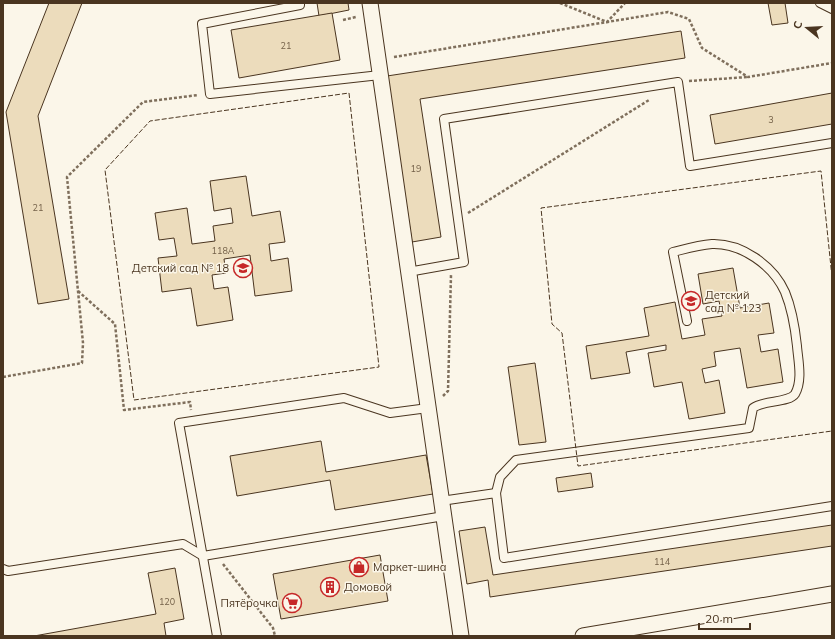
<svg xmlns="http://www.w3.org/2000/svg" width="835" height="639" viewBox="0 0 835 639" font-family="Mulish,sans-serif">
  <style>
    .building { fill: #ecdcbc; stroke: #4a3520 }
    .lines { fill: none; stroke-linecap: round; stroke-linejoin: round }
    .service-casing { stroke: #4a3520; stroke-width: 10 }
    .minor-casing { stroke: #4a3520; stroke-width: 17 }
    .path { stroke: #7f6f5c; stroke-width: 2.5; stroke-dasharray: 3 2; stroke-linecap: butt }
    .service { stroke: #fbf6e9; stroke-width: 8 }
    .minor { stroke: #fbf6e9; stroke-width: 15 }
    .fence { stroke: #4a3520; stroke-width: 1; stroke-dasharray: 5 2; stroke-linecap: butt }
    .labels { text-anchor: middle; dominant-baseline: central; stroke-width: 3; stroke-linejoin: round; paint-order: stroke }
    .number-label { font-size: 9px; fill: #725f47 }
    .poi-label { font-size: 11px; fill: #4a3520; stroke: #fbf6e9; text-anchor: start }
  </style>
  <rect width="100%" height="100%" fill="#fbf6e9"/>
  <!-- building -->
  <g class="building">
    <path d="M49,3h33l-44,113 31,183 -31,5 -32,-192z"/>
    <path d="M317,3h31l1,7 -30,6z"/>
    <path d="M768,3h17l3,20 -16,2z"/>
    <path d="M332,13l8,47 -101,18 -8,-48z"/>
    <path d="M681,31l4,27 -265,41 21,138 -29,5 -25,-166z"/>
    <path d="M832,93v31l-117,20 -5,-29z"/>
    <path d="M246,176l6,40 28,-5 5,31 -16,2 2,17 17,-3 4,33 -37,5 -5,-41 -26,4 2,14 -14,2 2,14 14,-2 5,33 -36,6 -6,-38 -29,4 -4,-34 19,-2 -3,-18 -15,2 -4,-27 32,-5 5,36 23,-3 -2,-15 20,-3 -2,-15 -17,3 -4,-30z"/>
    <path d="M733,268l7,40 29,-5 5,30 -16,2 3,17 17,-3 5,33 -36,6 -7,-40 -26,4 2,14 -14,3 3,14 14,-3 6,33 -36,6 -7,-37 -28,5 -6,-34 18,-3v-5l-40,7 4,21 -39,6 -5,-33 63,-10 -5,-28 31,-6 7,37 23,-4 -3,-16 20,-3 -3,-15 -16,3 -5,-30z"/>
    <path d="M535,363l11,79 -27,3 -11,-78z"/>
    <path d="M321,441l5,31 100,-17 7,39 -98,16 -5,-30 -93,16 -7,-40z"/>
    <path d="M591,473l2,14 -35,5 -2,-14z"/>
    <path d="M832,525v21l-342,51 -2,-17 -21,4 -8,-53 26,-4 8,48z"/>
    <path d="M380,555l8,46 -107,18 -8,-45z"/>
    <path d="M175,568l9,51 -20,4 2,13h-132l122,-22 -8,-41z"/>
  </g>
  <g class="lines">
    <!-- service casing -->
    <g class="service-casing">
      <g id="service">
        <path d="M300,3v2l-98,19 8,70 170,-19"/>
        <path d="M820,3l12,6"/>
        <path d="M408,272l56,-10 -20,-143 234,-37 12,84 142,-23"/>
        <path d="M496,493l4,-16 16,-17 233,-32 4,-20c10,-8 36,-5 42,-14 8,-14 3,-34 2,-48 -2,-19 -5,-37 -12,-54 -12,-27 -44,-49 -73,-48 -14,1 -27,5 -39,8l14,69"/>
        <path d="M441,501l55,-8 8,65 328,-52"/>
        <path d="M3,569l5,2 175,-27 20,12 241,-40"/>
        <path d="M217,636l-38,-213 165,-25 46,15 38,-5"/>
      </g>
    </g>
    <!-- minor casing -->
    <g class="minor-casing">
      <g id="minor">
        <path d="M370,3l91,633"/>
        <path d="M583,636l249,-42"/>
      </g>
    </g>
    <!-- path -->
    <g class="path">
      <path d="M560,3l47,19 18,-19"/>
      <path d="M343,20l13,-3"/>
      <path d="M394,57l274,-45 21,7 13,29 46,29 84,-14"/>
      <path d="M689,81l59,-4"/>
      <path d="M468,213l181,-113"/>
      <path d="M78,291l37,33 9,86 66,-8 1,8"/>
      <path d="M3,377l79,-14 1,-20 -16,-166 76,-75 55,-7"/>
      <path d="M443,396l5,-5 3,-116"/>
      <path d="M223,564l50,64 2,8"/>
    </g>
    <!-- service -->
    <use href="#service" class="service"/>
    <!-- minor -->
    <use href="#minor" class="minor"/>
    <!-- fence -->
    <g class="fence">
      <path d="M349,93l30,274 -245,33 -29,-230 45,-49z"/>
      <path d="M832,277l-11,-106 -280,37 11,116 10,9 16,133 254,-35"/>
    </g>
  </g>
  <!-- icons -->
  <defs>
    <g id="school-ring" transform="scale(1)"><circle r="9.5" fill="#fbf6e9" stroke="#c62828" stroke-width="1.5"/><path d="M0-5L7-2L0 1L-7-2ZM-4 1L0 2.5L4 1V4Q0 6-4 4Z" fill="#c62828"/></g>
    <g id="shop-ring" transform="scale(1)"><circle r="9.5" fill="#fbf6e9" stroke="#c62828" stroke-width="1.5"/><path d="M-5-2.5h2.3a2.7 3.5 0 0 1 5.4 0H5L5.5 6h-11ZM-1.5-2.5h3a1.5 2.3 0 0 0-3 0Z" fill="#c62828"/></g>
    <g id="building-ring" transform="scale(1)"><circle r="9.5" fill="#fbf6e9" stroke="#c62828" stroke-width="1.5"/><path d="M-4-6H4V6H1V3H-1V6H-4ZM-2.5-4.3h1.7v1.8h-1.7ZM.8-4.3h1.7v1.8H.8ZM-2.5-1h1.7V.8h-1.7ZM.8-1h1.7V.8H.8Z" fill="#c62828"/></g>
    <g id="supermarket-ring" transform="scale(1)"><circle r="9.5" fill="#fbf6e9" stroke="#c62828" stroke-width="1.5"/><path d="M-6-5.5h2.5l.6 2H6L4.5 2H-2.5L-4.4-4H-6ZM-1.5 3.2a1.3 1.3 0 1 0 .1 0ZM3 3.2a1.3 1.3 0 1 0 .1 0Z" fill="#c62828"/></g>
  </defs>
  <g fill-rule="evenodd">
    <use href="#school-ring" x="243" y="268"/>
    <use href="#school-ring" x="691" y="301"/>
    <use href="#shop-ring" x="359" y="567"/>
    <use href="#building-ring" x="330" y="587"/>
    <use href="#supermarket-ring" x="292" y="603"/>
  </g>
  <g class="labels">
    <!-- number labels -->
    <g class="number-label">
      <text x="286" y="45">21</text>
      <text x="771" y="119">3</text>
      <text x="416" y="168">19</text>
      <text x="38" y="207">21</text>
      <text x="223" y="250">118А</text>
      <text x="662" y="561">114</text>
      <text x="167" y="601">120</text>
    </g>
    <!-- poi labels -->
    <g class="poi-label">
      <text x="229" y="268" text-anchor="end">Детский сад № 18</text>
      <text x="705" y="295">Детский<tspan x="705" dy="13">сад № 123</tspan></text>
      <text x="373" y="567">Маркет-шина</text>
      <text x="344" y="587">Домовой</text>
      <text x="278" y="603" text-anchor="end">Пятёрочка</text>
    </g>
  </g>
  <!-- border -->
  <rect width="835" height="639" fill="none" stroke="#4a3520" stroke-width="8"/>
  <!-- north arrow -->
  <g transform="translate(807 28) rotate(288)" stroke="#fbf6e9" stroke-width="3" paint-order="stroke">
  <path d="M0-3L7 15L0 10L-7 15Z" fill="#4a3520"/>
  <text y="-6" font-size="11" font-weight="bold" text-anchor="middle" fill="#4a3520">С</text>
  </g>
  <!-- scale -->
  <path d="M699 623v6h51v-6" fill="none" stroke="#4a3520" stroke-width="2"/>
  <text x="705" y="623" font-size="12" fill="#4a3520" stroke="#fbf6e9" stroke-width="3" paint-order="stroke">20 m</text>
</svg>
